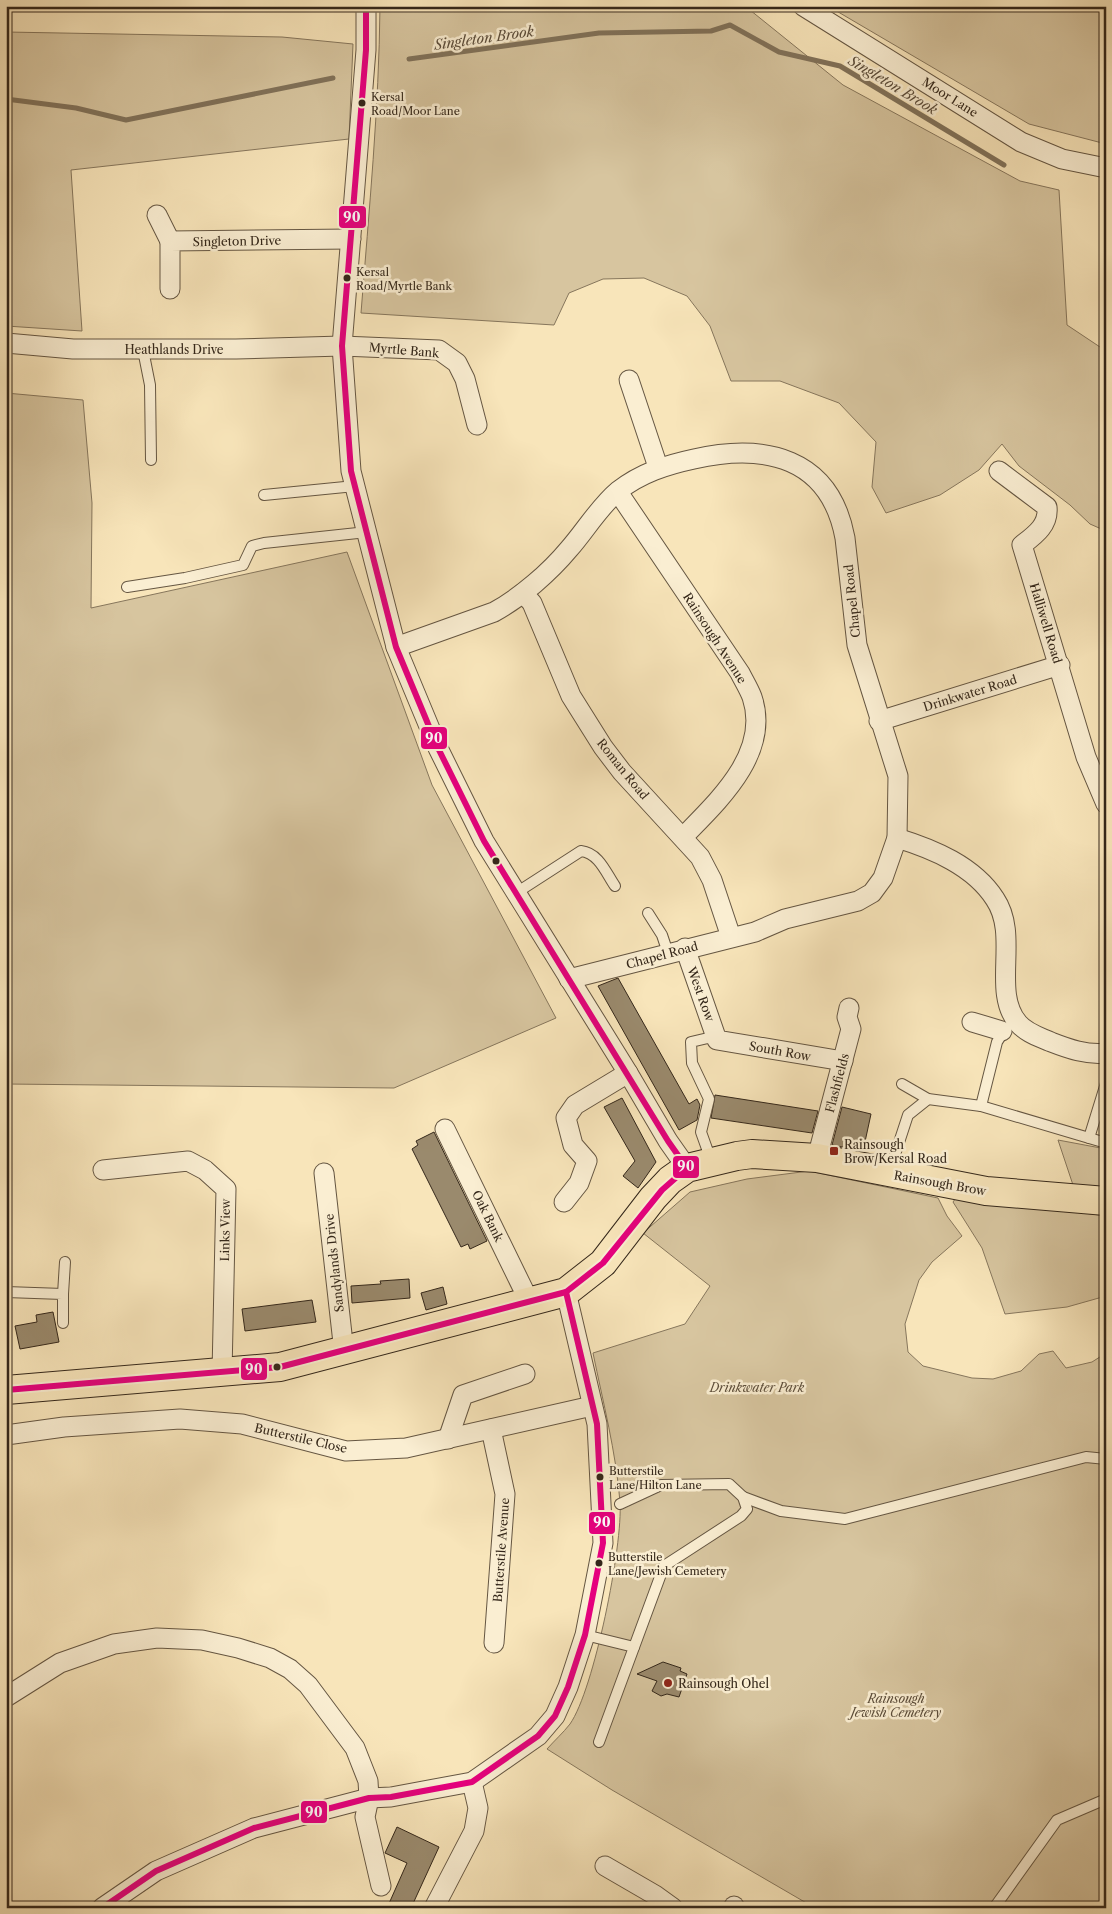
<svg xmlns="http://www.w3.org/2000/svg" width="1112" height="1914" viewBox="0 0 1112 1914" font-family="'Libre Caslon Text',serif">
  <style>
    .green { fill: #d7c59f; stroke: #86765c }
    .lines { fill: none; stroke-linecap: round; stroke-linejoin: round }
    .stream { stroke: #81725a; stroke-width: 5 }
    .building { fill: #9a8a6d; stroke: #34271a }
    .lane-casing { stroke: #655642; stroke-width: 12 }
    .street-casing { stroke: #655642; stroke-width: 21 }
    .primary-casing { stroke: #34271a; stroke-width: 30 }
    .lane { stroke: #faeed2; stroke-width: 10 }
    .street { stroke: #faeed2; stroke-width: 19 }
    .primary { stroke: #f8e5ba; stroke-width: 28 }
    .bus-1-casing { stroke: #faeed2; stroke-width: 10 }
    .bus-1 { stroke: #e5007d; stroke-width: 6 }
    .bus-dot { fill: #34271a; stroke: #faeed2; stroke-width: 2 }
    .poi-dot { fill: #8f2418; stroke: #faeed2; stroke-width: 2 }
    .labels { text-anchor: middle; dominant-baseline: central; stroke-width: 5; stroke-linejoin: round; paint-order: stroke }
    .bus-label { font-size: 11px; fill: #34271a; stroke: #faeed2; text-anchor: start }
    .street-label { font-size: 12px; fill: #34271a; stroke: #faeed2 }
    .poi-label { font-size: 12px; fill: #34271a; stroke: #faeed2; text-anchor: start }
    .park-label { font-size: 12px; font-style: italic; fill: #5d4e3b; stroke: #faeed2 }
    .water-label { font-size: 14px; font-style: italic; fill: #5b4c3a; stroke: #faeed2 }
    .line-badge { stroke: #faeed2; stroke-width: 2 }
    .badge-label { font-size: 14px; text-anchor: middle; font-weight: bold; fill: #fff }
  </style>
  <rect width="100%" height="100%" fill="#f8e5ba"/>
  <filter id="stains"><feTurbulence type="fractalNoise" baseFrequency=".004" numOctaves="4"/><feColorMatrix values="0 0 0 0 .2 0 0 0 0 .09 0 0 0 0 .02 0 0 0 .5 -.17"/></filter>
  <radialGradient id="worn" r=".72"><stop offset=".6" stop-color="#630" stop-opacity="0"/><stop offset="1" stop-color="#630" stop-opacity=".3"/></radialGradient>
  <!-- green -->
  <g class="green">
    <path d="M380,6h365l98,79 177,96 39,9 8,135 39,26v180l-16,-7 -20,-19 -51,-39 -17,-22 -23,26 -39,25 -54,18 -14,-26 4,-45 -37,-39 -59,-22h-49l-21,-55 -23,-30 -43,-18 -41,1 -34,14 -15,32 -193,-12c8,-102 18,-205 19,-307z"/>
    <path d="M828,6h278v138l-77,-20z"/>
    <path d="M6,32l276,5 71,7 -4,95 -278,31 11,161 -76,-5z"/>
    <path d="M6,393l77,7 9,103 -1,105 256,-56 85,233 124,233 -162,70 -388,-4z"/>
    <path d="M1058,1140l48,9v43l-31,-1z"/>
    <path d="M809,1171l129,27 9,18 15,20 -30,26 -13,18 -14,44 3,28 15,14 49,12 21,1 28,-8 18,-17 14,-3 13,17 26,-6 14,-9v555h-291l-203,-118 -65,-41c7,-8 16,-16 23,-25 24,-34 53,-179 50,-222 -4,-50 -17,-100 -27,-149l92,-29 25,-38 -67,-53 47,-41 57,-13z"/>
    <path d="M958,1195l148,21v80l-39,11 -62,7 -23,-66 -29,-46z"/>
  </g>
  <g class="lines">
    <!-- stream -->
    <g class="stream">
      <path d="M409,59l190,-26 112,-2 19,-6 49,27 61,14 164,99"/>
      <path d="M6,99l70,9 50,12 207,-42"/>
    </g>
  </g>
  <!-- building -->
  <g class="building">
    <path d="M618,978l71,126 8,-5 3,6 -3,15 -18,10 -81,-144z"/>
    <path d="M715,1095l103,16 -6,22 -101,-15z"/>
    <path d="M622,1098l34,64 -18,26 -15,-12 12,-15 -31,-54z"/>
    <path d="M842,1107l29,7 -8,37 -31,-6z"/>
    <path d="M434,1132l53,109 -17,8 -2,-5 -7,3 -49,-98 6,-4 -2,-4z"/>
    <path d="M409,1279l1,19 -58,5 -1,-17 30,-2 -1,-3z"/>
    <path d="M443,1287l4,17 -21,6 -5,-17z"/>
    <path d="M312,1300l4,22 -71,9 -3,-22z"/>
    <path d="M53,1312l6,30 -39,7 -5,-23 22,-4 -1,-7z"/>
    <path d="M663,1662l18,6 -1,3 7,3 -8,23 -12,-3 -6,2 -9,-5 5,-10 -20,-7z"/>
    <path d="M397,1827l42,20 -28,61h-24l20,-45 -22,-10z"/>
  </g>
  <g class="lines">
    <!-- lane casing -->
    <g class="lane-casing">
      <g id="lane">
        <path d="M143,350l7,35 1,75"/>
        <path d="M264,495l91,-9"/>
        <path d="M127,587l58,-9 58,-13 9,-19 12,-3 103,-11"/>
        <path d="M516,893l65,-42c18,2 25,22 34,35"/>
        <path d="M648,913l14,22 6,18"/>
        <path d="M902,1084l26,15 53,7 125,37"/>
        <path d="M981,1106l16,-64 8,-13"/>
        <path d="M1089,1138l17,-55"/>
        <path d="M711,1160l-10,-28 8,-33 -17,-36 -1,-21 17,-4 9,2"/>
        <path d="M890,1170l18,-55 20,-16"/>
        <path d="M6,1292l57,2v29"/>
        <path d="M63,1294l2,-32"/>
        <path d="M743,1497l38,14 64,8 241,-62 20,2"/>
        <path d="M585,1635l49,12"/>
        <path d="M599,1742l65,-176 77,-50 6,-7 -4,-12 -14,-13 -68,1 -41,19"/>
        <path d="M994,1908l63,-88 49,-21"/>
      </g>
    </g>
    <!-- street casing -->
    <g class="street-casing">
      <g id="street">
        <path d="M366,6v44l-24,296 9,125 45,176 42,101 46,93 144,232 40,68 19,27"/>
        <path d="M803,6l218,136 41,17 44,9"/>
        <path d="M157,215l13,26"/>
        <path d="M170,289v-48l181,-2"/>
        <path d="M6,343l67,6h163l106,-3 97,4 18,13 8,16 12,46"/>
        <path d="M629,380l29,87"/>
        <path d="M999,471l48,36c2,18 -12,28 -25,38l64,212 20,47"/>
        <path d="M618,492l122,181c4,8 9,16 12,24 19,56 -34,104 -69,140"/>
        <path d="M523,593l9,10 39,93 32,51 19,25 78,85 12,23 19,57"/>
        <path d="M396,647l98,-35c27,-15 55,-39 75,-63 16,-18 30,-42 49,-58 23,-18 48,-26 76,-32 71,-16 136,-2 151,79l12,107 41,131 -1,62 -14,40 -11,15 -14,8 -73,18 -30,13 -186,47"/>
        <path d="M879,721l181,-56"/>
        <path d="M897,838c36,11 77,28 98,61 25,37 -4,92 23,124 8,10 22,14 33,19 18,7 35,13 55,11"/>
        <path d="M685,948l32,92 126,21"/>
        <path d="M972,1022l30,9"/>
        <path d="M445,1129l85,174"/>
        <path d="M817,1158l34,-129 -4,-12 2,-9"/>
        <path d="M103,1170l85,-9 17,9 21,19 -4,184"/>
        <path d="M324,1173l20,179"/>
        <path d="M564,1202l15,-19 8,-22 -14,-16 -7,-27 9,-13 53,-32"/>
        <path d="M491,1429l14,65 -11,149"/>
        <path d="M6,1435l58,-8 116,-8 62,5 104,27 60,-3 186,-42"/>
        <path d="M448,1439l15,-44 62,-21"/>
        <path d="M6,1697l54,-34 54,-19 43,-6 45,2 36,8 32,10 20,11 18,16 47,63 13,33 1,17 -4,19 16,69"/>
        <path d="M605,1866l50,29 18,13"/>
        <path d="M102,1908l54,-37 98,-43 115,-30 22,-1 81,-15 66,-46 17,-20 13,-29 17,-52 18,-92 -6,-119 -31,-132"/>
        <path d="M434,1908l40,-77 4,-23 -6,-26"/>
        <path d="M734,1908v-2"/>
      </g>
    </g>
    <!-- primary casing -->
    <g class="primary-casing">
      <path id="primary" d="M6,1390l274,-23 286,-75 37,-29 50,-65 17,-18 17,-12 50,-12 15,-2 65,4 169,33 120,10"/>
    </g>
    <!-- lane -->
    <use href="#lane" class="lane"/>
    <!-- street -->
    <use href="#street" class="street"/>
    <!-- primary -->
    <use href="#primary" class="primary"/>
    <!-- bus-1 casing -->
    <g class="bus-1-casing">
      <g id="bus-1">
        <path d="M6,1390l274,-23 286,-75 37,-29 59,-73 25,-22 -19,-27 -184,-300 -46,-93 -42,-101 -45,-176 -9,-125 24,-296v-44"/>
        <path d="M102,1908l54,-37 98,-43 115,-30 22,-1 81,-15 66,-46 17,-20 13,-29 17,-52 18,-92 -6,-119 -31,-132"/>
      </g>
    </g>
    <!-- bus-1 -->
    <use href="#bus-1" class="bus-1"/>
  </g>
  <!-- markers -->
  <g class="bus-dot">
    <circle cx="362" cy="103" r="4.5"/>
    <circle cx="347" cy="278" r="4.5"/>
    <circle cx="496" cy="861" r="4.5"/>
    <circle cx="277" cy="1367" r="4.5"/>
    <circle cx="600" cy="1477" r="4.5"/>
    <circle cx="599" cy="1563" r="4.5"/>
  </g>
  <g class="poi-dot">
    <rect x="829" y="1146" width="10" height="10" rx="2.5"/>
    <circle cx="668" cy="1683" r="5"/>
  </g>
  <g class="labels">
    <!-- bus labels -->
    <g class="bus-label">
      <text x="371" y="97">Kersal<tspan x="371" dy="14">Road/Moor Lane</tspan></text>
      <text x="356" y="272">Kersal<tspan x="356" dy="14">Road/Myrtle Bank</tspan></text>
      <text x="609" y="1471">Butterstile<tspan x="609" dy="14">Lane/Hilton Lane</tspan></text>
      <text x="608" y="1557">Butterstile<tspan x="608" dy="14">Lane/Jewish Cemetery</tspan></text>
    </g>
    <!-- street labels -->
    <g class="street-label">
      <text transform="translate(950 97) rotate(32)">Moor Lane</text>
      <text transform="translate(237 241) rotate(-1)">Singleton Drive</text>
      <text x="174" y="349">Heathlands Drive</text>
      <text transform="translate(404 350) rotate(5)">Myrtle Bank</text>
      <text transform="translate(852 601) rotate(-96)">Chapel Road</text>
      <text transform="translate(1046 623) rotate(73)">Halliwell Road</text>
      <text transform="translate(715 638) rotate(57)">Rainsough Avenue</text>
      <text transform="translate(970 693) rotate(-17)">Drinkwater Road</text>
      <text transform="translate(623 769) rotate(51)">Roman Road</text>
      <text transform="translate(662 955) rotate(-15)">Chapel Road</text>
      <text transform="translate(701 994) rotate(70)">West Row</text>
      <text transform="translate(780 1051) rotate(10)">South Row</text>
      <text transform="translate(837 1083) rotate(-75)">Flashfields</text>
      <text transform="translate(940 1183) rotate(10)">Rainsough Brow</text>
      <text transform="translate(488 1216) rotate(64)">Oak Bank</text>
      <text transform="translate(225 1230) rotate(-89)">Links View</text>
      <text transform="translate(334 1263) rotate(-96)">Sandylands Drive</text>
      <text transform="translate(301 1438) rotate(13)">Butterstile Close</text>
      <text transform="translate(501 1550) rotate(-86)">Butterstile Avenue</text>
    </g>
    <!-- poi labels -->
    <g class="poi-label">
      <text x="844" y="1144">Rainsough<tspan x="844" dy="14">Brow/Kersal Road</tspan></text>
      <text x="678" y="1683">Rainsough Ohel</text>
    </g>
    <!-- park labels -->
    <g class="park-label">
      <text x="757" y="1387">Drinkwater Park</text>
      <text x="896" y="1698">Rainsough<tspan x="896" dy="14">Jewish Cemetery</tspan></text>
    </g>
    <!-- water labels -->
    <g class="water-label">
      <text transform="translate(484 38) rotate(-8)">Singleton Brook</text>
      <text transform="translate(893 85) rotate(31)">Singleton Brook</text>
    </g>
  </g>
  <g class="line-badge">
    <rect x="338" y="205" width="29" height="24" rx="5" fill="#e5007d"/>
    <rect x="420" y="726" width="28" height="24" rx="5" fill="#e5007d"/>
    <rect x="672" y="1155" width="28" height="24" rx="5" fill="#e5007d"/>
    <rect x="240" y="1357" width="28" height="24" rx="5" fill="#e5007d"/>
    <rect x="588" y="1511" width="28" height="24" rx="5" fill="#e5007d"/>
    <rect x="300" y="1800" width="28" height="24" rx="5" fill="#e5007d"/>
  </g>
  <g class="badge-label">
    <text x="352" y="222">90</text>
    <text x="434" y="743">90</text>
    <text x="686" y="1171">90</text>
    <text x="254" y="1374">90</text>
    <text x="602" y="1527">90</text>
    <text x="314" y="1817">90</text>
  </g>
  <!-- margin -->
  <rect width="1112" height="1914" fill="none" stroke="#f8e5ba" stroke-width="25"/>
  <rect x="8" y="8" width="1097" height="1899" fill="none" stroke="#34271a" stroke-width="2.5"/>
  <rect x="12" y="12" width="1087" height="1889" fill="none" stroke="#34271a"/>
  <rect width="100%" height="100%" filter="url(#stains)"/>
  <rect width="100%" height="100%" fill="url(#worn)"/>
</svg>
